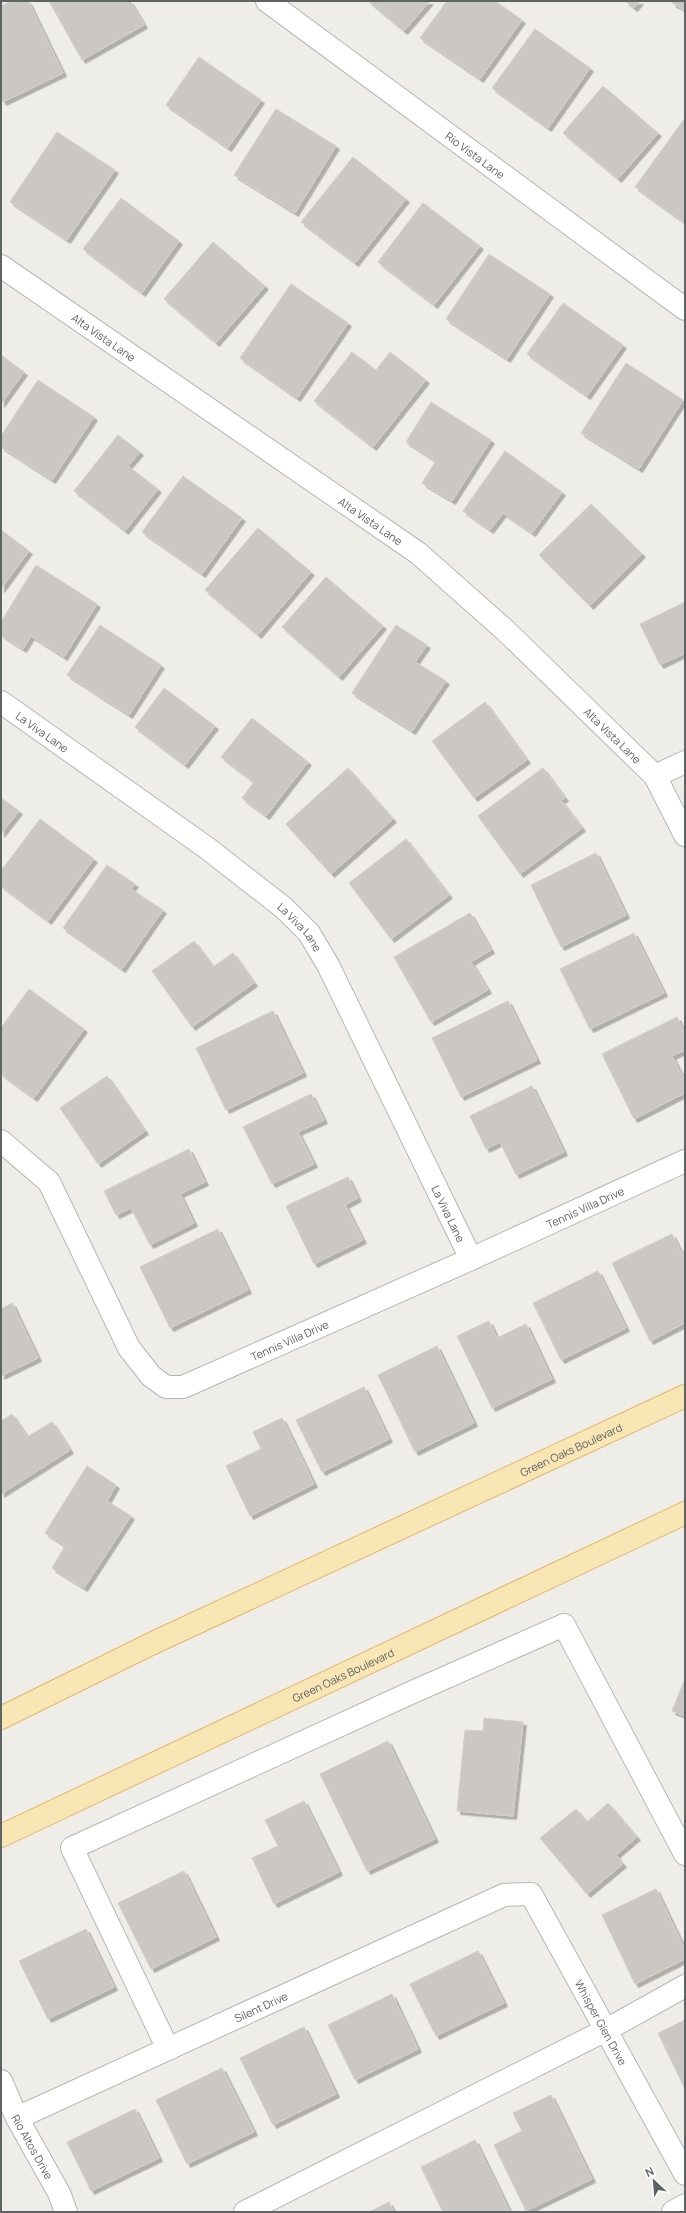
<svg xmlns="http://www.w3.org/2000/svg" width="686" height="2213" viewBox="0 0 686 2213" font-family="Manrope,sans-serif">
  <style>
    .building { fill: #cbc8c4; stroke: #d3cec6; filter: url(#shadow) }
    .lines { fill: none; stroke-linecap: round; stroke-linejoin: round }
    .minor-casing { stroke: #b4b7ba; stroke-width: 24 }
    .major-casing { stroke: #e4b66b; stroke-width: 24 }
    .minor { stroke: #fff; stroke-width: 22 }
    .major { stroke: #f8e6b4; stroke-width: 22 }
    .labels { text-anchor: middle; dominant-baseline: central; stroke-width: 3; stroke-linejoin: round; paint-order: stroke }
    .street-label { font-size: 11px; fill: #5f6366; stroke: #fff }
  </style>
  <defs>
    <filter id="shadow"><feDropShadow dx="3.5" dy="3.5" stdDeviation="0" flood-color="#0004"/></filter>
  </defs>
  <rect width="100%" height="100%" fill="#efede7"/>
  <!-- building -->
  <g class="building">
    <path d="M12,1h16l35,72 -60,29 -2,-4v-92z"/>
    <path d="M49,1h81l14,24 -62,35z"/>
    <path d="M368,1h62l-26,30z"/>
    <path d="M447,1h48l27,19 -42,59 -60,-41z"/>
    <path d="M625,1h15l-6,7z"/>
    <path d="M673,1h12v9l-13,-7z"/>
    <path d="M535,29l55,39 -42,60 -56,-40z"/>
    <path d="M199,57l62,43 -33,48 -62,-43z"/>
    <path d="M603,86l55,47 -40,46 -55,-46z"/>
    <path d="M276,109l60,37 -41,67 -61,-38z"/>
    <path d="M685,118v105l-50,-36z"/>
    <path d="M57,132l58,38 -48,70 -57,-38z"/>
    <path d="M353,157l53,42 -51,64 -54,-41z"/>
    <path d="M121,198l58,43 -37,52 -59,-44z"/>
    <path d="M423,203l57,43 -46,59 -56,-43z"/>
    <path d="M213,242l52,44 -49,57 -52,-44z"/>
    <path d="M489,254l61,40 -43,65 -61,-40z"/>
    <path d="M291,284l57,39 -51,75 -57,-40z"/>
    <path d="M563,303l60,42 -36,51 -60,-42z"/>
    <path d="M352,352l24,18 14,-18 36,28 -53,67 -59,-46z"/>
    <path d="M1,355l23,17 -23,32z"/>
    <path d="M626,363l57,37 -44,69 -58,-36z"/>
    <path d="M38,380l56,37 -42,63 -51,-33v-11z"/>
    <path d="M431,402l60,38 -39,61 -30,-18 14,-22 -30,-19z"/>
    <path d="M118,435l22,17 -12,14 30,23 -33,42 -51,-40z"/>
    <path d="M505,451l57,41 -30,41 -29,-20 -13,17 -27,-19z"/>
    <path d="M183,476l59,42 -40,56 -60,-42z"/>
    <path d="M591,504l51,50 -52,52 -51,-51z"/>
    <path d="M258,528l53,44 -53,63 -53,-45z"/>
    <path d="M1,530l28,21 -28,38z"/>
    <path d="M36,565l61,39 -33,53 -33,-21 -8,13 -22,-14v-13z"/>
    <path d="M326,577l57,49 -44,51 -57,-50z"/>
    <path d="M685,602v51l-25,12 -20,-41z"/>
    <path d="M100,625l61,40 -32,50 -62,-40z"/>
    <path d="M396,625l31,20 -12,17 31,19 -34,50 -60,-38z"/>
    <path d="M164,688l51,38 -30,39 -50,-38z"/>
    <path d="M485,702l42,58 -53,38 -42,-57z"/>
    <path d="M252,718l56,44 -42,54 -24,-18 12,-16 -33,-25z"/>
    <path d="M348,768l45,51 -62,55 -45,-50z"/>
    <path d="M543,768l22,30 -4,2 21,28 -62,46 -42,-58z"/>
    <path d="M1,798l18,13 -18,23z"/>
    <path d="M40,819l54,40 -46,62 -47,-35v-15z"/>
    <path d="M406,839l43,56 -58,44 -42,-56z"/>
    <path d="M596,853l30,62 -65,32 -30,-62z"/>
    <path d="M107,865l28,19 -4,5 32,21 -41,59 -59,-41z"/>
    <path d="M470,913l21,37 -20,12 17,28 -57,32 -37,-65z"/>
    <path d="M634,933l30,60 -74,36 -30,-60z"/>
    <path d="M194,941l19,26 20,-14 21,30 -62,44 -40,-56z"/>
    <path d="M29,989l55,40 -50,69 -33,-24v-46z"/>
    <path d="M508,1001l29,59 -76,37 -29,-59z"/>
    <path d="M273,1011l30,62 -77,37 -30,-62z"/>
    <path d="M677,1017l8,18v15l-13,6 13,25v12l-51,26 -32,-65z"/>
    <path d="M107,1076l38,55 -47,33 -38,-56z"/>
    <path d="M532,1086l32,66 -48,23 -16,-33 -14,7 -16,-33z"/>
    <path d="M311,1094l13,26 -26,12 16,32 -42,20 -29,-57z"/>
    <path d="M189,1149l16,33 -25,12 14,29 -44,22 -19,-37 -15,7 -12,-24z"/>
    <path d="M348,1177l10,21 -13,7 18,35 -49,24 -28,-58z"/>
    <path d="M218,1229l30,61 -78,38 -30,-61z"/>
    <path d="M672,1234l13,26v63l-35,18 -38,-78z"/>
    <path d="M598,1271l28,57 -65,32 -28,-57z"/>
    <path d="M12,1303l26,55 -37,18v-67z"/>
    <path d="M489,1321l8,17 29,-14 26,55 -60,29 -35,-72z"/>
    <path d="M437,1346l37,77 -59,29 -37,-77z"/>
    <path d="M364,1387l25,52 -67,33 -26,-52z"/>
    <path d="M12,1414l15,23 25,-15 18,28 -69,44v-73z"/>
    <path d="M282,1418l32,66 -64,32 -24,-50 35,-17 -8,-17z"/>
    <path d="M87,1466l29,19 -9,16 24,15 -47,72 -32,-20 13,-22 -20,-13z"/>
    <path d="M685,1679v37l-13,-5z"/>
    <path d="M484,1718l39,4 -10,94 -56,-5 8,-81 18,1z"/>
    <path d="M388,1741l47,98 -68,32 -47,-97z"/>
    <path d="M304,1801l35,71 -65,32 -22,-46 26,-12 -13,-26z"/>
    <path d="M608,1803l29,34 -21,18 7,9 -36,30 -47,-56 36,-29 11,13z"/>
    <path d="M184,1871l32,66 -65,32 -33,-66z"/>
    <path d="M656,1889l29,61v9l-50,25 -33,-69z"/>
    <path d="M86,1929l28,58 -66,32 -29,-58z"/>
    <path d="M478,1951l26,52 -68,33 -26,-52z"/>
    <path d="M392,1994l26,55 -63,31 -27,-55z"/>
    <path d="M685,2020v69l-27,-56z"/>
    <path d="M304,2027l32,67 -63,31 -33,-67z"/>
    <path d="M222,2068l32,64 -67,32 -31,-64z"/>
    <path d="M551,2095l41,84 -66,32 -32,-66 28,-14 -9,-18z"/>
    <path d="M135,2109l24,49 -68,33 -24,-49z"/>
    <path d="M475,2140l35,72h-67l-22,-45z"/>
    <path d="M389,2202l5,10h-25z"/>
  </g>
  <g class="lines">
    <!-- minor casing -->
    <g class="minor-casing">
      <g id="minor">
        <path id="s1" d="M267,1l418,308"/>
        <path id="s2" d="M1,266l417,287 88,78 149,145 30,59"/>
        <path id="s3" d="M1,702l206,146 77,60 25,25 19,32 143,294"/>
        <path d="M655,776l30,-14"/>
        <path id="s4" d="M1,1141l48,41 80,166 22,28 15,11h17l288,-128 214,-98"/>
        <path d="M168,2049l-96,-201 334,-153 158,-70 121,229"/>
        <path id="s5" d="M1,2081l16,37 42,75 7,19"/>
        <path id="s6" d="M17,2118l487,-223 27,-1 154,280"/>
        <path d="M245,2212l361,-182 79,-44"/>
        <path d="M673,2212l12,-7"/>
      </g>
    </g>
    <!-- major casing -->
    <g class="major-casing">
      <g id="major">
        <path id="s7" d="M1,1718l152,-75 532,-247"/>
        <path id="s8" d="M1,1836l684,-323"/>
      </g>
    </g>
    <!-- minor -->
    <use href="#minor" class="minor"/>
    <!-- major -->
    <use href="#major" class="major"/>
  </g>
  <g class="labels">
    <!-- street labels -->
    <g class="street-label">
      <text stroke="none"><textPath href="#s1" startOffset="259">Rio Vista Lane</textPath></text>
      <text stroke="none"><textPath href="#s2" startOffset="125">Alta Vista Lane</textPath></text>
      <text stroke="none"><textPath href="#s2" startOffset="449">Alta Vista Lane</textPath></text>
      <text stroke="none"><textPath href="#s3" startOffset="51">La Viva Lane</textPath></text>
      <text stroke="none"><textPath href="#s2" startOffset="773">Alta Vista Lane</textPath></text>
      <text stroke="none"><textPath href="#s3" startOffset="375">La Viva Lane</textPath></text>
      <text stroke="none"><textPath href="#s4" startOffset="759">Tennis Villa Drive</textPath></text>
      <text stroke="none"><textPath href="#s3" startOffset="699">La Viva Lane</textPath></text>
      <text stroke="none"><textPath href="#s4" startOffset="435">Tennis Villa Drive</textPath></text>
      <text stroke="none"><textPath href="#s7" startOffset="630">Green Oaks Boulevard</textPath></text>
      <text stroke="none"><textPath href="#s8" startOffset="378">Green Oaks Boulevard</textPath></text>
      <text stroke="none"><textPath href="#s6" startOffset="268">Silent Drive</textPath></text>
      <text stroke="none"><textPath href="#s6" startOffset="709">Whisper Glen Drive</textPath></text>
      <text stroke="none"><textPath href="#s5" startOffset="73">Rio Altos Drive</textPath></text>
    </g>
  </g>
  <!-- border -->
  <rect width="686" height="2213" fill="none" stroke="#5f6366" stroke-width="4"/>
  <!-- north arrow -->
  <g transform="translate(654 2181) rotate(334)" stroke="#ffffff" stroke-width="3" paint-order="stroke">
  <path d="M0-3L7 15L0 10L-7 15Z" fill="#5f6366"/>
  <text y="-6" font-size="11" font-weight="bold" text-anchor="middle" fill="#5f6366">N</text>
  </g>
</svg>
